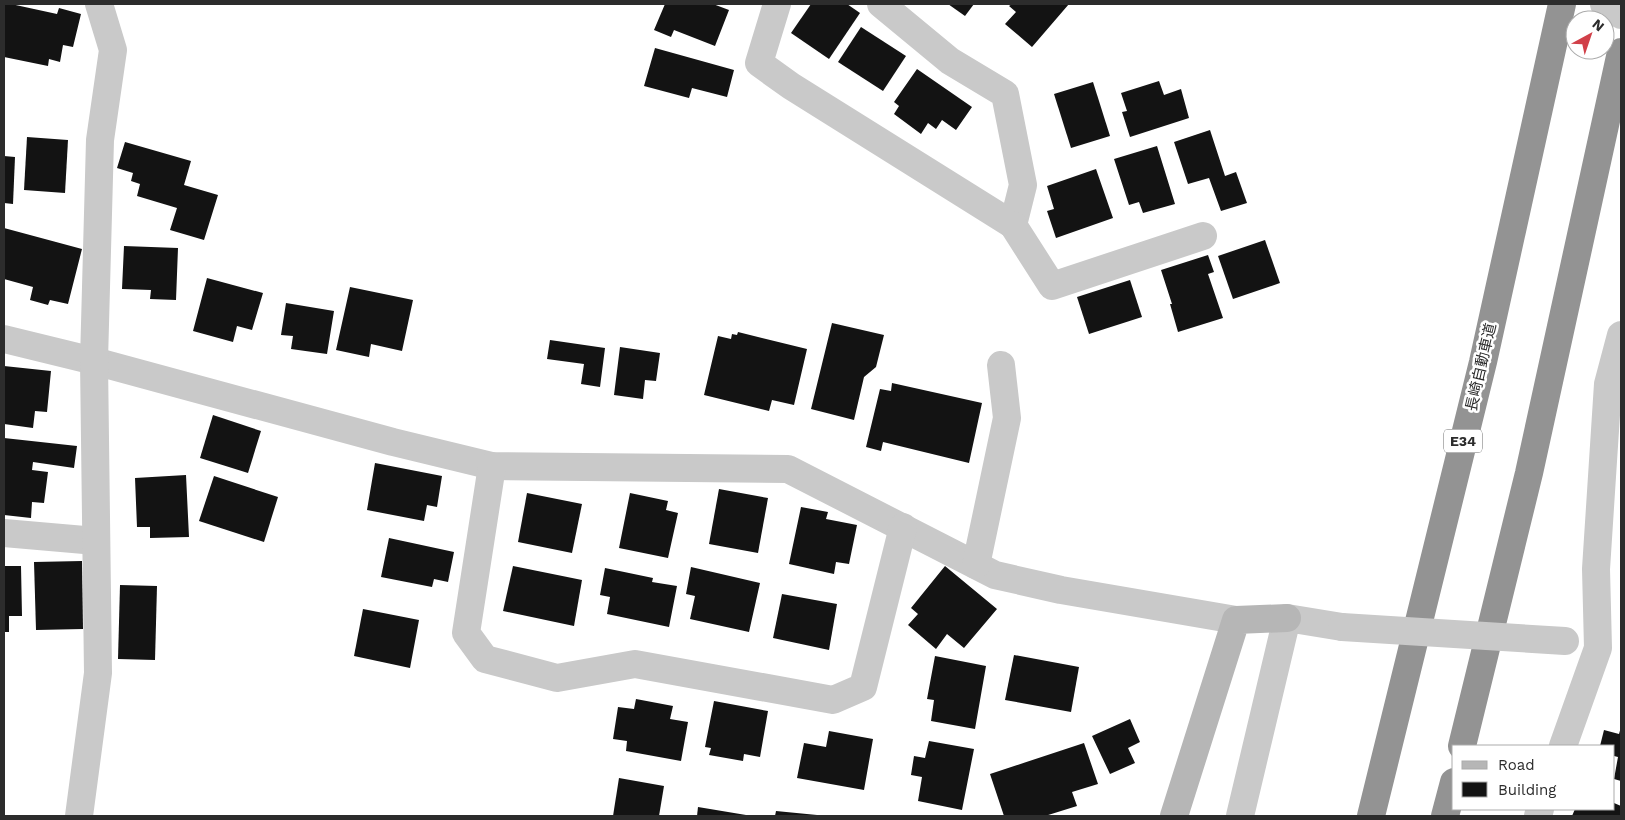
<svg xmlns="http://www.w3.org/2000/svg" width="1625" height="820" viewBox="0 0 1625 820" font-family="'Work Sans','Noto Sans JP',sans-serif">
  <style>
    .building { fill: #131313 }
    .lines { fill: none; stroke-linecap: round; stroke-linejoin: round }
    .street { stroke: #c9c9c9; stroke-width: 28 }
    .secondary { stroke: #b6b6b6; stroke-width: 28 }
    .highway { stroke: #939393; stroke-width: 28 }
    .street-bridge { stroke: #c9c9c9; stroke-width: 28 }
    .labels { text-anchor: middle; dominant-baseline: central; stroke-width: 5; stroke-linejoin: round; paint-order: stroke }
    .shield { fill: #fff; stroke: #6b6b6b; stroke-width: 1 }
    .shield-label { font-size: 14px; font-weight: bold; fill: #2c2c2c }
    .street-label { font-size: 15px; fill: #2c2c2c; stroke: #fff }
  </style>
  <rect width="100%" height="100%" fill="#fff"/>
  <!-- building -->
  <g class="building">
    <path d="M4,4h7l46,10 2,-6 22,6 -8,33 -10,-2 -3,17 -11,-3 -1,7 -44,-9z"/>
    <path d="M665,4h48l16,6 -14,36 -41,-16 -3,7 -17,-7z"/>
    <path d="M811,4h36l13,9 -31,46 -38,-26z"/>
    <path d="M948,4h26l-9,12z"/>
    <path d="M1012,4h57l-37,43 -27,-23 11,-12 -7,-6z"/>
    <path d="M861,27l45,29 -23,35 -45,-29z"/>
    <path d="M655,48l79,22 -7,27 -35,-9 -3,10 -45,-12z"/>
    <path d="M917,69l55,38 -16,23 -14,-10 -6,9 -8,-6 -7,11 -27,-20 5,-8 -5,-4z"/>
    <path d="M1159,81l5,14 17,-6 8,29 -59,19 -8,-25 5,-1 -6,-18z"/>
    <path d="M1093,82l17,54 -39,12 -17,-54z"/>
    <path d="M1210,130l15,46 11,-4 11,31 -26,8 -12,-33 -21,6 -14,-42z"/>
    <path d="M27,137l41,3 -3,53 -41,-3z"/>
    <path d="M125,142l66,19 -7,24 34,10 -14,45 -34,-10 7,-22 -40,-12 3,-12 -9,-3 2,-8 -16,-5z"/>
    <path d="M1157,146l18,58 -32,9 -4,-11 -10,3 -15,-46z"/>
    <path d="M4,156l11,1 -2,47 -9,-1z"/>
    <path d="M1096,169l17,49 -57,20 -9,-27 7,-2 -7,-23z"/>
    <path d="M4,228l78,21 -14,55 -18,-4 -2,5 -18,-5 3,-13 -29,-8z"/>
    <path d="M1265,240l15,43 -47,16 -15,-43z"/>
    <path d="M124,246l54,2 -2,52 -26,-1 1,-9 -29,-1z"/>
    <path d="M1208,255l6,17 -6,2 15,44 -45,14 -8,-28h2l-11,-34z"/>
    <path d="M207,278l56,15 -11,37 -15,-4 -4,16 -40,-11z"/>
    <path d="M1130,280l12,37 -53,17 -12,-37z"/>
    <path d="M350,287l63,13 -11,51 -31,-7 -2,13 -33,-7z"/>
    <path d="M286,303l48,8 -7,43 -36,-5 2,-13 -12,-1z"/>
    <path d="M832,323l52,12 -8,32 -12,10 -10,43 -43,-11z"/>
    <path d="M738,332l69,17 -13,56 -22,-5 -3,11 -65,-16 14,-59 13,3 1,-5 5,1z"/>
    <path d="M550,340l55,8 -5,39 -19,-3 3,-20 -37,-5z"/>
    <path d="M620,347l40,6 -4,28 -11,-1 -2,19 -29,-4z"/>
    <path d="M4,366l47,5 -4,41 -12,-1 -2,17 -29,-4z"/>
    <path d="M892,383l90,20 -13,60 -86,-21 -2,9 -15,-4 14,-58 11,2z"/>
    <path d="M213,415l48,16 -13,42 -48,-15z"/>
    <path d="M4,438l73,8 -3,22 -41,-6 -1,8 16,2 -4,31 -12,-1 -1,16 -27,-3z"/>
    <path d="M375,463l67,13 -5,31 -10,-2 -3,16 -57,-11z"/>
    <path d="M186,475l3,62 -39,1v-11h-13l-2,-49z"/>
    <path d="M214,476l64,21 -14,45 -65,-21z"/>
    <path d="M719,489l49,9 -10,55 -49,-9z"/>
    <path d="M527,493l55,11 -10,49 -54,-11z"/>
    <path d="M630,493l38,8 -2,9 12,3 -10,45 -49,-10z"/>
    <path d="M801,507l27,5 -2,7 31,6 -8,39 -13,-2 -2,12 -45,-10z"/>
    <path d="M389,538l65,14 -6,30 -14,-3 -2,8 -51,-10z"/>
    <path d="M82,561l1,68 -47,1 -2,-68z"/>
    <path d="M4,566h17l1,50h-13v16h-5z"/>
    <path d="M513,566l69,14 -8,46 -71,-15z"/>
    <path d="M945,566l52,43 -33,39 -17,-14 -11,15 -28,-24 10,-11 -7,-6z"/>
    <path d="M691,567l69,16 -11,49 -59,-13 5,-23 -9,-2z"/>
    <path d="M605,568l48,10 -1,4 25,4 -8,41 -62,-13 3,-17 -10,-2z"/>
    <path d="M120,585l37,1 -2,74 -37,-1z"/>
    <path d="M782,594l55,10 -8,46 -56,-12z"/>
    <path d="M363,609l56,11 -9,48 -56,-12z"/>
    <path d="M1014,655l65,12 -8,45 -66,-12z"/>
    <path d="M935,656l51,10 -11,63 -44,-8 3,-21 -7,-1z"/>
    <path d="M636,699l37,7 -3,13 18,3 -7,39 -55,-10 1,-10 -14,-2 5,-32 16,2z"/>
    <path d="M714,701l54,10 -8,46 -16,-3 -1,7 -34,-6 2,-7 -6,-1z"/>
    <path d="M1130,719l10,23 -12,6 7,15 -25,11 -18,-38z"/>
    <path d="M1621,727v54l-7,-2 4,-22 -4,-1v-10h-14l4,-16 15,4z"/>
    <path d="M829,731l44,8 -9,51 -67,-12 7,-35 22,4z"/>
    <path d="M929,741l45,8 -12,61 -44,-9 4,-24 -11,-2 3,-19 11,2z"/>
    <path d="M1084,743l14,41 -26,8 5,14 -32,10h-41l-14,-42z"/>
    <path d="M619,778l45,8 -5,30h-46z"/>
    <path d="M1614,803l7,3v10h-49l3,-7h39z"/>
    <path d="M698,807l48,8v1h-49z"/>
    <path d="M776,811l41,4v1h-42z"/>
  </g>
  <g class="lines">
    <!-- street -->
    <g class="street">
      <path d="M777,4l-18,59 32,23 222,139 10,-40 -18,-91 -55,-33 -69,-57"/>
      <path d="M1604,4l17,11"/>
      <path d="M1013,225l39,61 151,-50"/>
      <path d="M4,339l90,22 299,81 99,24 296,3 207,106 66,15 175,30"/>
      <path d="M492,466l-26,167 19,26 72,19 78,-14 198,36 30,-13 40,-160"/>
      <path d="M4,533l92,8"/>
      <path d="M976,565l31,-147 -6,-53"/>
      <path d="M1563,746l35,-98 -2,-79 12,-185 13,-49"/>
      <path d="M79,816l19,-143 -4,-312 6,-221 13,-90 -14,-46"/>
      <path d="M1240,816l47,-198 55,9"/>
      <path d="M1538,816l2,-7"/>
    </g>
    <!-- secondary -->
    <path class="secondary" d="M1174,816l62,-196 51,-2"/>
    <!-- highway -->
    <g class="highway">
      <path d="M1462,746l67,-273 92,-421"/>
      <path d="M1371,816l112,-454 79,-358"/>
      <path d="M1445,816l9,-34"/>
    </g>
    <!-- street-bridge -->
    <path class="street-bridge" d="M1342,627l223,14"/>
  </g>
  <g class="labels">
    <!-- shield labels -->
    <rect class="shield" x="1444" y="429.5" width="38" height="23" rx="4"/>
    <g class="shield-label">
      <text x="1463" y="441">E34</text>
    </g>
    <!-- street labels -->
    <g class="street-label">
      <text transform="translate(1481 367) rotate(-77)">長崎自動車道</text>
    </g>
  </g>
  <!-- border -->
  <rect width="1625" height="820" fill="none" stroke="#2c2c2c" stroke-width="10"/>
  <!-- legend -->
  <rect x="1452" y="745" width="162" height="65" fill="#ffffff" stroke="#ababab"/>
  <rect x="1462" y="761" width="25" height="8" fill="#b6b6b6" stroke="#ababab"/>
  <text x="1498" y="770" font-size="15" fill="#2c2c2c">Road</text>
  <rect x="1462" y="782" width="25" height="15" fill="#131313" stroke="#ababab"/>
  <text x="1498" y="795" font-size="15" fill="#2c2c2c">Building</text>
  <!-- north arrow -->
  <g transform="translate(1590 35) rotate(40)"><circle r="24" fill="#ffffff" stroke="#ababab"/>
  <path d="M0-4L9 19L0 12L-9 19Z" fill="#d14049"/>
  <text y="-8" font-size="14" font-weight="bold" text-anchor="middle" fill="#2c2c2c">N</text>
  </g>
</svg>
